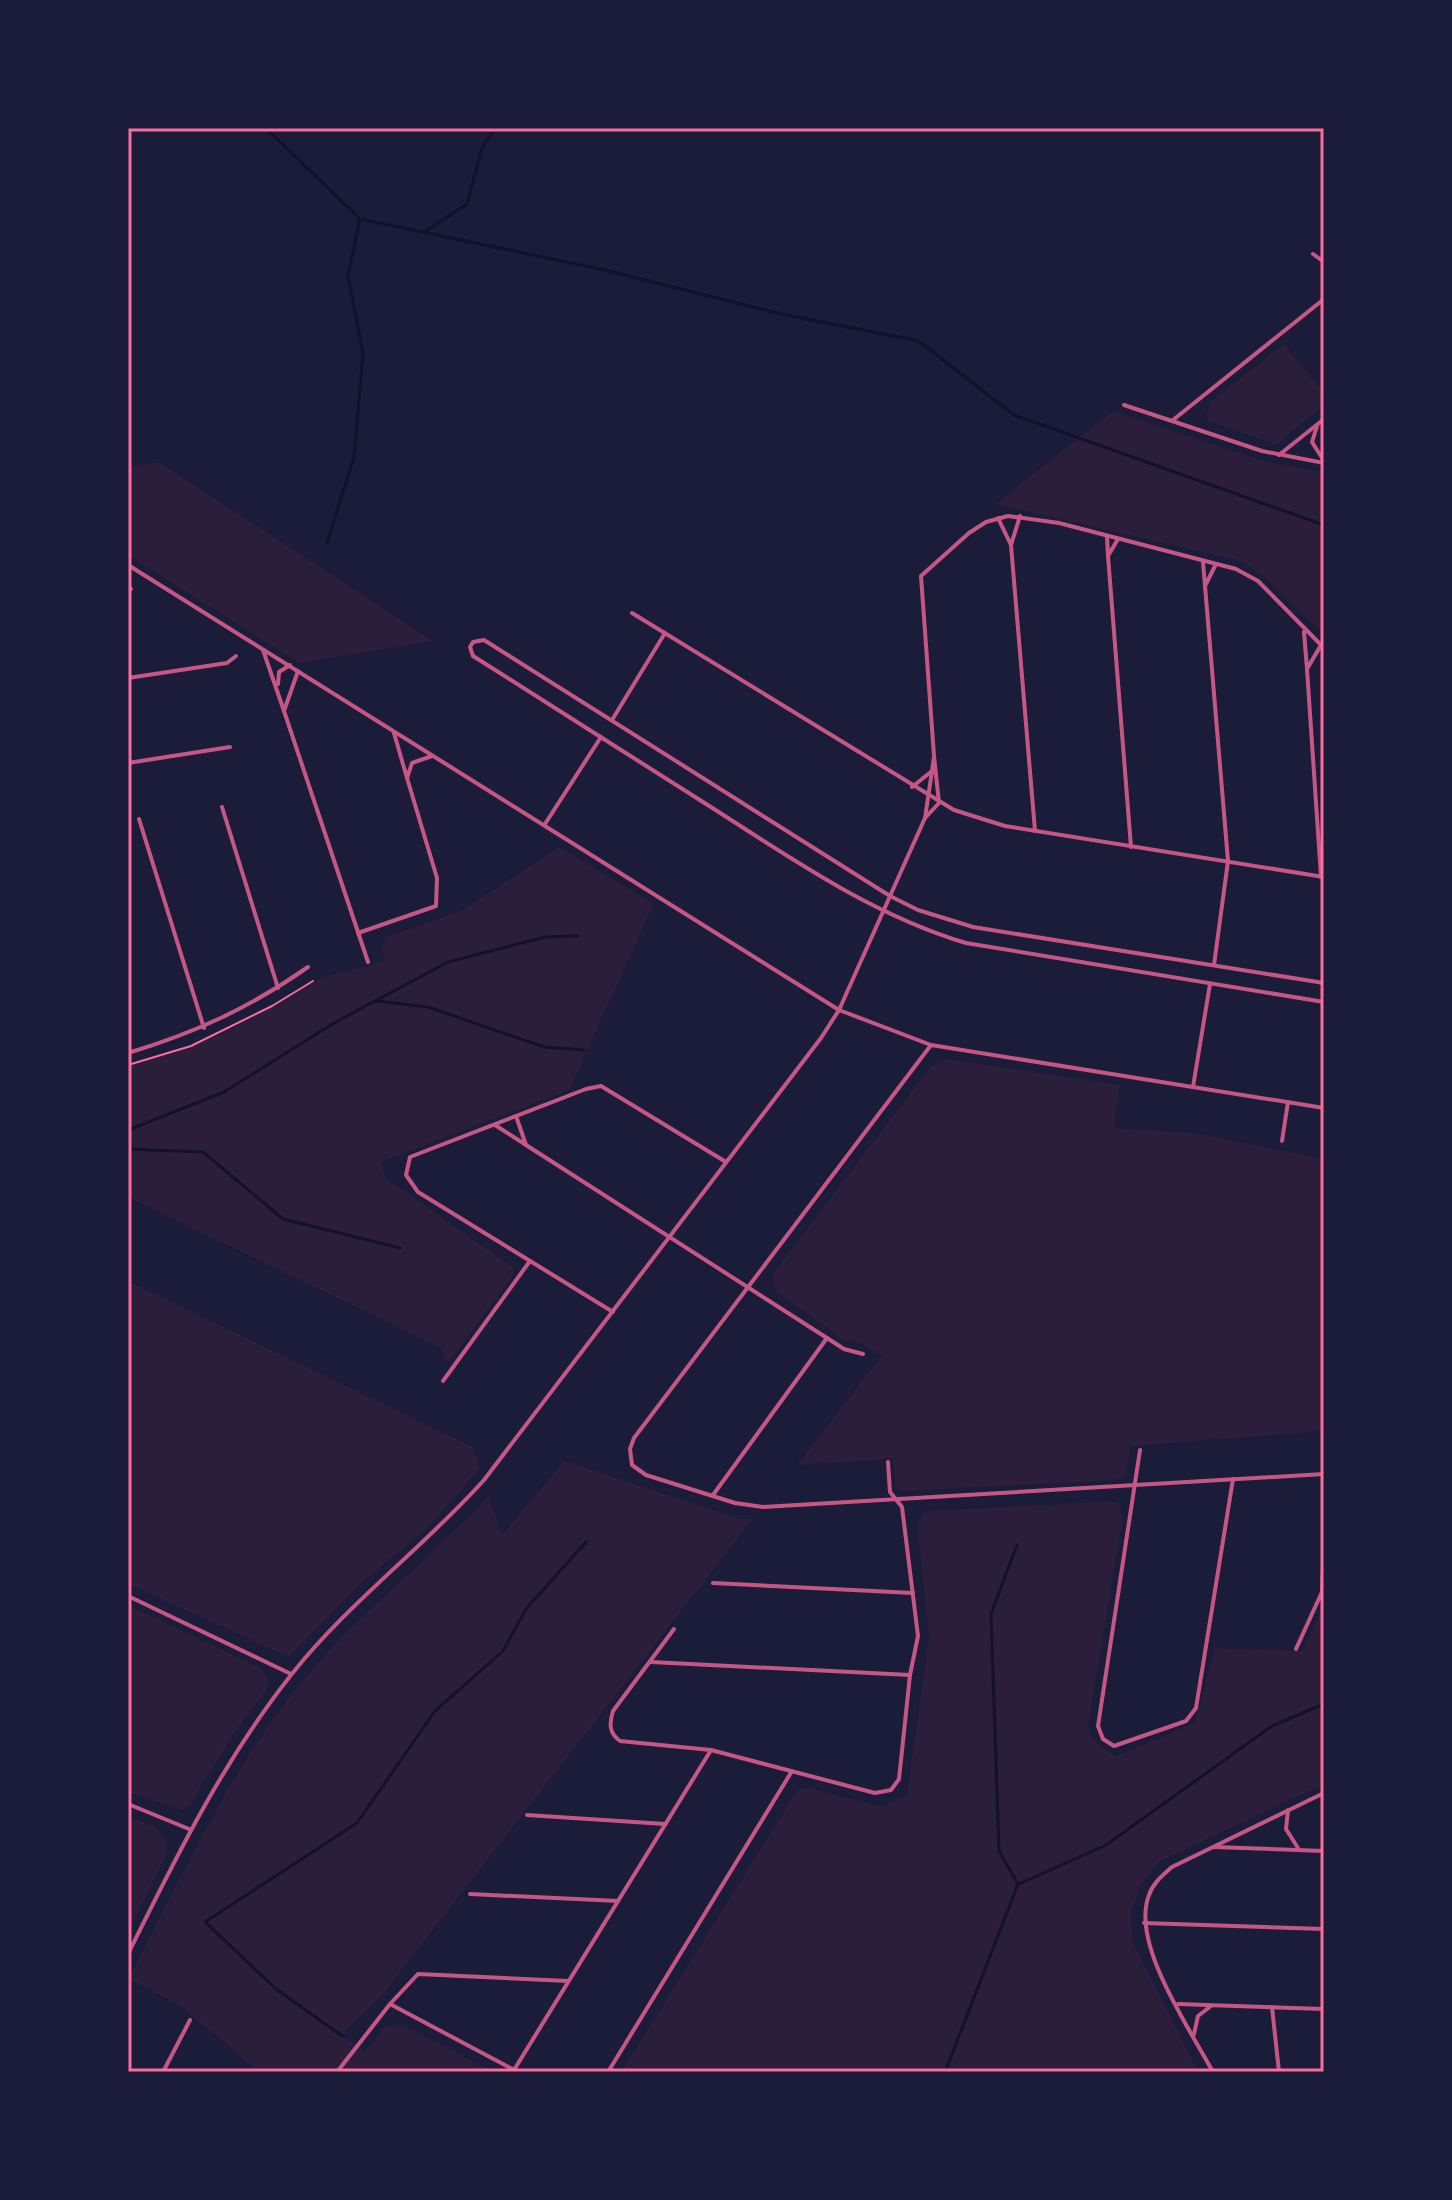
<svg xmlns="http://www.w3.org/2000/svg" width="1452" height="2200" viewBox="0 0 1452 2200" font-family="'Exo 2',sans-serif">
  <style>
    .green { fill: #2a1e3b }
    .lines { fill: none; stroke-linecap: round; stroke-linejoin: round }
    .stream { stroke: #12122b; stroke-width: 3 }
    .path { stroke: #ff6b9d; stroke-width: 2 }
    .minor { stroke: #c65784; stroke-width: 4 }
    .neatline { fill: none; stroke: #ff6b9d; stroke-width: 3 }
  </style>
  <rect width="100%" height="100%" fill="#1b1b3a"/>
  <!-- green -->
  <g class="green">
    <path d="M1284,344l40,49v12l-48,40 -67,-24 -3,-6 5,-14z"/>
    <path d="M1113,411l154,51 57,10v162l-61,-58 -22,-15 -245,-57z"/>
    <path d="M159,462l274,179 -134,22 -171,-108v-88z"/>
    <path d="M559,847l95,57 -85,186 -188,72 5,16 128,90v6l-67,91 -6,-17 -313,-151v-130l95,-33 98,-56 64,-17 -4,-10 5,-14 75,-26z"/>
    <path d="M947,1059l173,26 -6,43 80,5 130,26v272l-193,15 -5,29 -10,5 -214,11 -6,-5 -3,-27 -96,6 94,-122 -10,12 -31,-17 -5,3 -67,-48 -6,-11 2,-10 157,-206z"/>
    <path d="M128,1281l345,166 7,21 -48,56 -67,56 -76,77 -161,-73z"/>
    <path d="M564,1461l175,58h14l-373,479 -38,37 23,17 19,-25 17,-3 92,48h-234l-78,-66 -52,-27c48,-93 92,-191 155,-275 59,-79 138,-137 205,-208l13,39z"/>
    <path d="M1112,1501l7,3 4,14 -35,208c5,16 13,23 29,30l78,-33 20,-75 88,3 21,-48v181l-164,77 -19,24 -10,28 2,31 66,128h-578l177,-283 10,-1 75,19 24,-12 22,-158 -12,-110 5,-13 8,-3z"/>
    <path d="M128,1605l132,63 9,12 -1,8 -35,47 -43,70 -8,5 -54,-18z"/>
    <path d="M128,1818c20,4 37,10 40,33l-40,82z"/>
  </g>
  <g class="lines">
    <!-- stream -->
    <g class="stream">
      <path d="M266,128l94,91 245,51 176,44 138,27 95,74 310,110"/>
      <path d="M426,231l41,-27 15,-56 13,-20"/>
      <path d="M327,543l27,-86 9,-104 -15,-77 12,-57"/>
      <path d="M376,1001l52,6 116,40 40,3"/>
      <path d="M128,1130l96,-38 110,-69 114,-61 97,-25 33,-1"/>
      <path d="M128,1149l75,3 80,67 117,29"/>
      <path d="M1019,1884l87,-39 166,-119 52,-22"/>
      <path d="M342,2036l-66,-47 -71,-67 152,-99 78,-112 68,-60 23,-42 60,-67"/>
      <path d="M945,2072l73,-188 -19,-33 -8,-237 26,-69"/>
    </g>
    <!-- path -->
    <path class="path" d="M128,1065l63,-19 81,-40 41,-25"/>
    <!-- minor -->
    <g class="minor">
      <path d="M1313,254l11,8"/>
      <path d="M1124,405l138,46 62,12"/>
      <path d="M1173,420l151,-121"/>
      <path d="M1317,426l-5,16 12,19"/>
      <path d="M1279,455l45,-36"/>
      <path d="M998,518l13,27 9,-29"/>
      <path d="M1107,536l1,20 10,-17"/>
      <path d="M1011,545l24,286"/>
      <path d="M1108,556l23,291"/>
      <path d="M1203,562l2,24 11,-22"/>
      <path d="M128,565l711,445 92,35 393,63"/>
      <path d="M1205,586l23,275 -14,104"/>
      <path d="M128,590l3,-1"/>
      <path d="M632,613l322,197 51,16 319,51"/>
      <path d="M1304,632l3,37 14,-24"/>
      <path d="M263,650l21,61 14,-40"/>
      <path d="M1307,669l14,208"/>
      <path d="M128,678l99,-15 9,-7"/>
      <path d="M278,684l1,-12 11,-7"/>
      <path d="M284,711l84,251"/>
      <path d="M612,720l53,-87"/>
      <path d="M394,733l13,45 5,-15 20,-7"/>
      <path d="M934,756l-13,-180 48,-43 17,-11 22,-6 51,7 177,46 22,12 66,67"/>
      <path d="M128,763l102,-16"/>
      <path d="M912,787l20,-16 2,-15 5,47 -14,15 7,-47"/>
      <path d="M222,807l56,181"/>
      <path d="M139,819l65,209"/>
      <path d="M545,824l56,-87"/>
      <path d="M358,933l78,-27 1,-28 -30,-100"/>
      <path d="M1324,983l-351,-56 -55,-17 -28,-14 -406,-256 -11,2 -3,5 3,9c80,51 161,102 241,153 81,52 159,106 252,134l358,59"/>
      <path d="M931,1045l-297,393 -4,11 2,16 14,10 89,28 28,4 561,-33"/>
      <path d="M128,1053c67,-20 123,-46 180,-86"/>
      <path d="M1193,1087l17,-103"/>
      <path d="M495,1125l31,20 -10,-29"/>
      <path d="M1282,1141l6,-39"/>
      <path d="M526,1145l301,193 17,11 19,5"/>
      <path d="M613,1312l-195,-120 -12,-17 4,-18 176,-68 15,-3 125,76"/>
      <path d="M443,1381l87,-120"/>
      <path d="M1140,1450l-42,276 5,13 11,7 72,-25 10,-13 37,-229"/>
      <path d="M713,1495l114,-157"/>
      <path d="M713,1583l200,10"/>
      <path d="M128,1596l163,78"/>
      <path d="M674,1629l-61,82c-4,13 -4,22 7,30l91,9 164,43 16,-3 8,-11 11,-104 8,-39 -16,-129 -12,-15 -2,-30"/>
      <path d="M1296,1649l26,-57 2,-55"/>
      <path d="M651,1662l259,13"/>
      <path d="M128,1804l61,25"/>
      <path d="M1288,1810l-2,19 12,19"/>
      <path d="M527,1815l138,9"/>
      <path d="M1214,1847l110,4"/>
      <path d="M470,1894l148,7"/>
      <path d="M1144,1923l180,6"/>
      <path d="M128,1954c48,-97 95,-193 163,-279 57,-72 132,-127 193,-195l337,-442 18,-28 86,-192"/>
      <path d="M390,2004l128,68"/>
      <path d="M1178,2004l146,5"/>
      <path d="M1272,2007l7,65"/>
      <path d="M1194,2034l4,-18 13,-10"/>
      <path d="M514,2070l197,-320"/>
      <path d="M163,2072l27,-52"/>
      <path d="M337,2072l53,-68 28,-30 150,7"/>
      <path d="M608,2072l184,-301"/>
      <path d="M1213,2072c-23,-43 -83,-129 -64,-177 4,-12 14,-20 23,-28l152,-74"/>
    </g>
  </g>
  <!-- border -->
  <rect width="1452" height="2200" fill="none" stroke="#1b1b3a" stroke-width="260"/>
  <rect x="130" y="130" width="1192" height="1940" class="neatline"/>
</svg>
